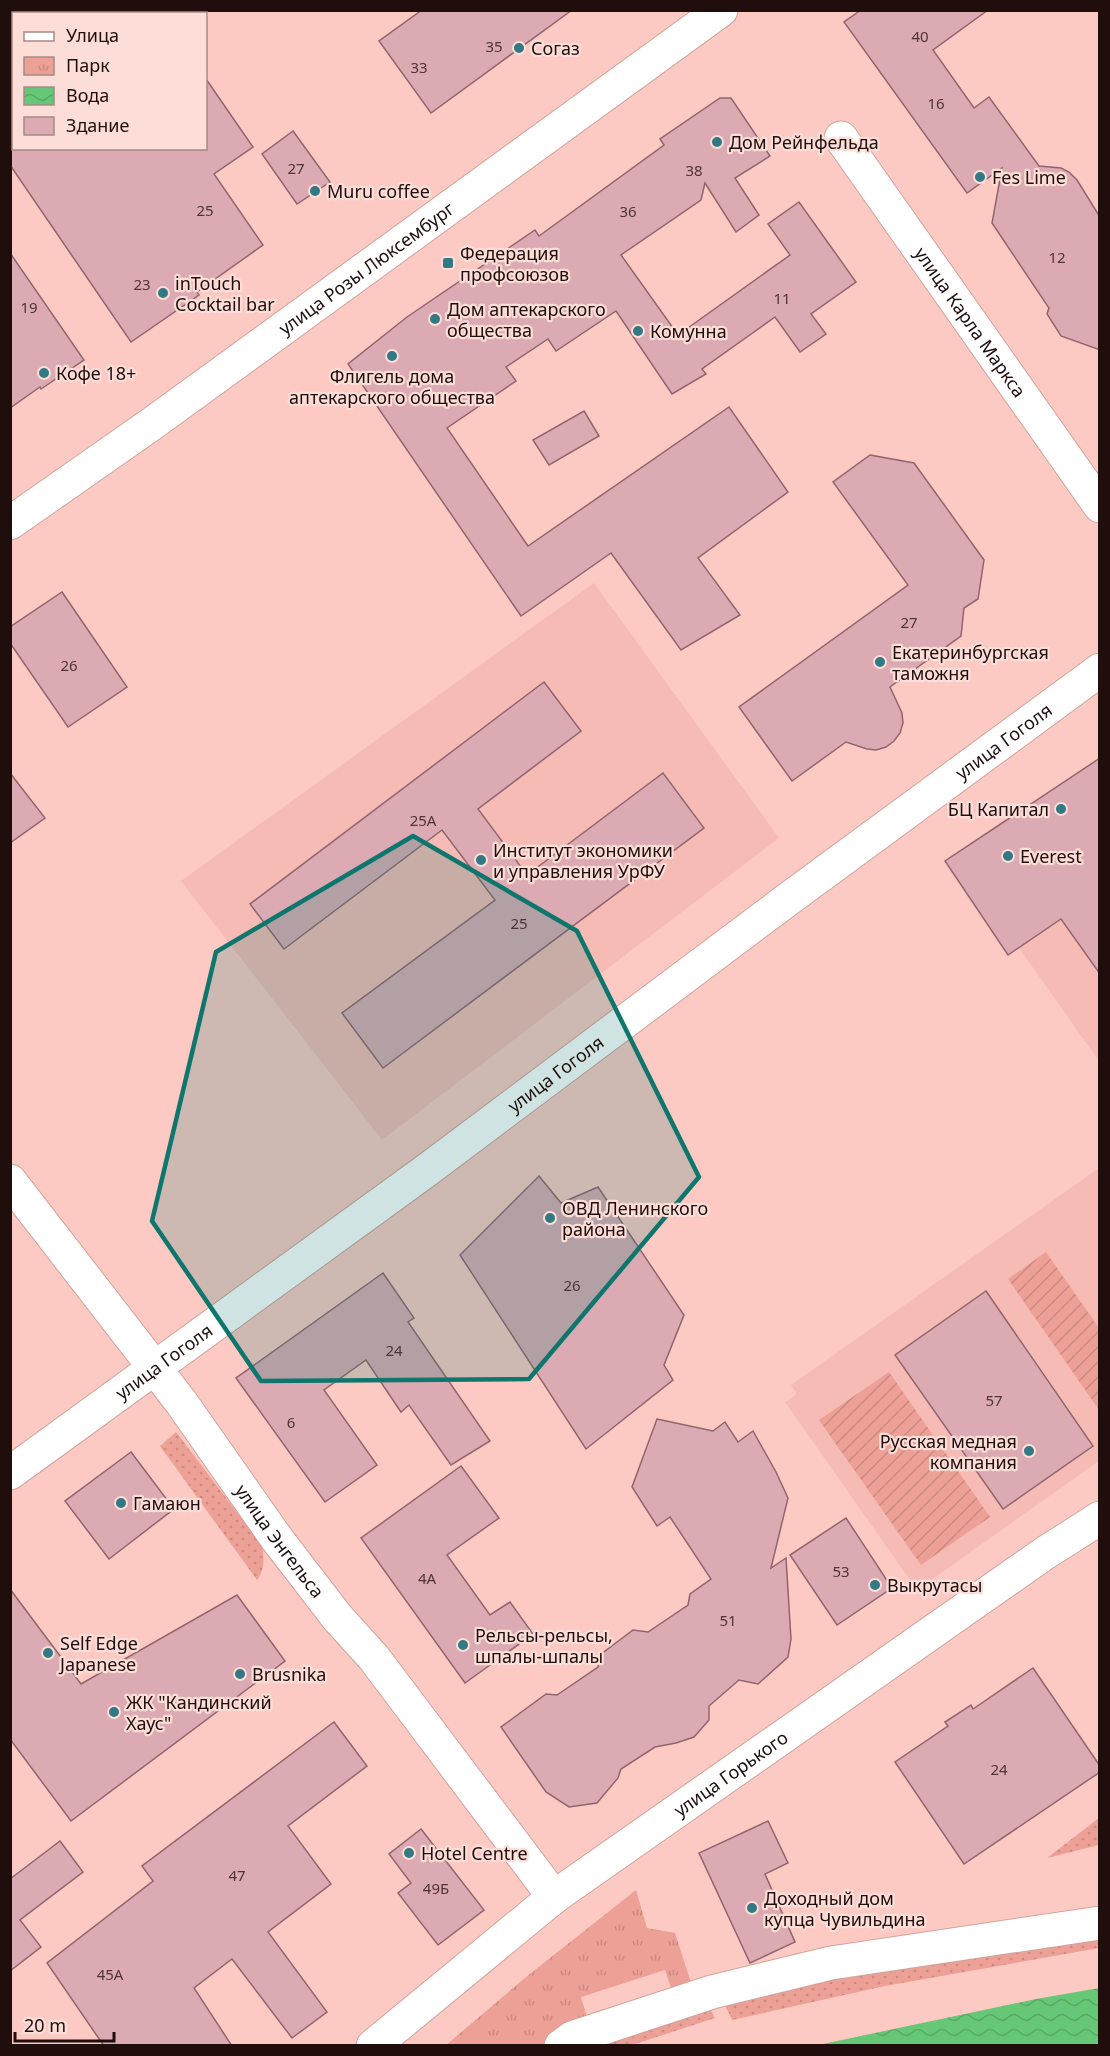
<svg xmlns="http://www.w3.org/2000/svg" width="1110" height="2056" viewBox="0 0 1110 2056" font-family="'Noto Sans',sans-serif">
  <style>
    .built { fill: #f5bbb4 }
    .grass { fill: url(#grass-dots) }
    .park { fill: url(#park-tufts) }
    .garden { fill: url(#garden-furrows) }
    .water { fill: url(#water-waves) }
    .building { fill: #dbaab2; stroke: #92656d; stroke-width: 1.5 }
    .lines { fill: none; stroke-linecap: round; stroke-linejoin: round }
    .street-casing { stroke: #d3a29c; stroke-width: 35 }
    .secondary-casing { stroke: #d3a29c; stroke-width: 35 }
    .street { stroke: #fff; stroke-width: 33 }
    .secondary { stroke: #fff; stroke-width: 33 }
    .marked { fill: #0f766e; fill-opacity: 0.2; stroke: #0f766e; stroke-width: 4.5; stroke-linejoin: round }
    .poi-dot { fill: #327983; stroke: #fcddd8; stroke-width: 2 }
    .labels { text-anchor: middle; dominant-baseline: central; stroke-width: 4.5; stroke-linejoin: round; paint-order: stroke }
    .number-label { font-size: 15px; fill: #4e3536 }
    .poi-label { font-size: 18px; fill: #1f0e0c; stroke: #fcddd8; text-anchor: start }
    .street-label { font-size: 18px; fill: #1f0e0c; stroke: #fcddd8 }
  </style>
  <defs>
    <pattern id="grass-dots" width="8" height="8" patternUnits="userSpaceOnUse" patternTransform="scale(1.5)"><rect width="8" height="8" fill="#eda096"/><path d="M2 2h.1M6 6h.1" fill="none" stroke="#cb8980" stroke-width="1.8" stroke-linecap="round"/></pattern>
    <pattern id="park-tufts" width="24" height="20" patternUnits="userSpaceOnUse" patternTransform="scale(1.5)"><rect width="24" height="20" fill="#eda096"/><path d="M3 7l-1-3M5 7V3M7 7l1-3M15 17l-1-3M17 17v-4M19 17l1-3" fill="none" stroke="#cb8980"/></pattern>
    <pattern id="garden-furrows" width="10" height="10" patternUnits="userSpaceOnUse" patternTransform="scale(1.5)"><rect width="10" height="10" fill="#eda096"/><path d="M-1 1l2-2M0 10L10 0M9 11l2-2" fill="none" stroke="#cb8980"/></pattern>
    <pattern id="water-waves" width="16" height="10" patternUnits="userSpaceOnUse" patternTransform="scale(1.5)"><rect width="16" height="10" fill="#66c776"/><path d="M0 5q4-4 8 0t8 0" fill="none" stroke="#58aa65"/></pattern>
  </defs>
  <rect width="100%" height="100%" fill="#fdcac3"/>
  <!-- built -->
  <g class="built">
    <path d="M594,583l185,255 -397,302 -201,-259z"/>
    <path d="M1099,893v168l-80,-113z"/>
    <path d="M1099,1168v293l-182,129 -132,-188 12,-8 -6,-9z"/>
  </g>
  <!-- grass -->
  <g class="grass">
    <path d="M176,1432l86,113c2,14 3,24 -5,35l-97,-134z"/>
    <path d="M1099,1818v27l-52,13z"/>
    <path d="M1099,1927v21l-214,38 -153,34 -8,-17 198,-44z"/>
    <path d="M704,1997l11,21 -83,27 -51,1z"/>
  </g>
  <!-- park -->
  <path class="park" d="M636,1890l11,38 28,5 17,53 -20,5 -7,-21 -84,27 6,20 -45,28 -97,1 81,-69z"/>
  <!-- garden -->
  <g class="garden">
    <path d="M1046,1252l53,76v82l-91,-131z"/>
    <path d="M889,1372l101,145 -69,48 -102,-145z"/>
  </g>
  <!-- water -->
  <path class="water" d="M1099,1988v57h-281l218,-46z"/>
  <!-- building -->
  <g class="building">
    <path d="M422,10h150l-141,103 -52,-72z"/>
    <path d="M861,10h127l-55,40 41,58 15,-11 50,69 22,2 8,4 8,8 23,37v133l-39,-14 -14,-22 2,-6 -57,-85 10,-55 -35,25 -123,-171z"/>
    <path d="M206,79l47,68 -39,27 49,71 -66,47 2,3 -68,47 -121,-177v-17h196z"/>
    <path d="M720,98h11l39,58 -35,22 24,37 -23,17 -31,-49 -4,17 -80,55 57,80 112,-80 -22,-31 31,-22 57,80 -45,32 15,20 -26,18 -25,-35 -73,52 4,5 -34,20 -56,-83 -60,40 -8,-12 -42,28 10,14 -69,47 81,118 201,-139 59,85 -90,66 42,57 -59,35 -70,-97 -90,63 -173,-252 59,-47 128,-87 4,6 125,-91 -4,-6z"/>
    <path d="M293,131l37,51 -33,22 -35,-50z"/>
    <path d="M10,253l74,107 -43,29 -1,-2 -30,21z"/>
    <path d="M584,411l15,25 -50,29 -16,-25z"/>
    <path d="M870,455l44,8 70,97 -6,39 -14,9 -3,28 -71,51 12,26 1,10 -3,10 -6,8 -8,6 -10,3 -9,-1 -21,-7 -54,39 -53,-74 169,-122 -75,-103z"/>
    <path d="M62,592l65,95 -59,40 -58,-84v-16z"/>
    <path d="M544,682l37,49 -103,78 49,66 136,-102 41,55 -321,240 -41,-55 153,-113 -53,-70 -158,119 -34,-45z"/>
    <path d="M1100,758v216l-39,-55 -53,36 -63,-94z"/>
    <path d="M10,773l35,45 -35,25z"/>
    <path d="M539,1176l22,27 37,-16 86,128 -20,50 9,15 -87,69 -126,-194z"/>
    <path d="M383,1273l31,45 -6,4 82,119 -39,24 -42,-60 -8,7 -35,-52 -42,30 53,75 -52,37 -89,-124z"/>
    <path d="M986,1291l107,155 -90,63 -108,-154z"/>
    <path d="M657,1419l56,12 12,-9 13,20 15,-11 23,41 12,26 -17,70 15,-10 5,81 -3,18 -30,27 -19,-4 -30,26v14l-15,17 -18,6 -21,4 -34,22 -3,9 -21,25 -28,4 -23,-15 -45,-65 45,-33 11,1 41,-28 2,-12 33,-25 15,2 40,-27 2,-11 21,-15 -41,-62 -13,9 -25,-39z"/>
    <path d="M131,1452l43,57 -65,50 -44,-58z"/>
    <path d="M461,1466l38,52 -52,37 43,60 20,-13 23,32 -68,49 -104,-145z"/>
    <path d="M846,1518l46,70 -55,37 -47,-70z"/>
    <path d="M10,1589l71,95 156,-89 48,66 -214,160 -61,-82z"/>
    <path d="M1033,1668l67,98v6l-136,92 -69,-102 53,-36 -3,-4 26,-17 2,4z"/>
    <path d="M334,1722l33,44 -79,60 43,58 -63,48 59,80 -35,26 -60,-79 -38,29 38,58h-128l-57,-83 106,-82 -11,-15z"/>
    <path d="M768,1821l20,42 -23,11 30,68 -45,21 -51,-110z"/>
    <path d="M421,1829l63,81 -46,35 -40,-52 13,-10 -22,-29z"/>
    <path d="M60,1841l23,31 -63,48 21,27 -31,24v-92z"/>
  </g>
  <g class="lines">
    <!-- street casing -->
    <g class="street-casing">
      <g id="street">
        <path id="s1" d="M841,138l259,368"/>
        <path id="s2" d="M10,1181l171,221 96,137 60,78 37,41 180,239"/>
        <path id="s3" d="M10,1473l417,-303 360,-270 313,-230"/>
        <path id="s4" d="M373,2046l181,-149 491,-344 55,-35"/>
        <path d="M561,2046l11,-8 140,-46 119,-29 269,-40"/>
      </g>
    </g>
    <!-- secondary casing -->
    <g class="secondary-casing">
      <g id="secondary">
        <path id="s5" d="M10,523l143,-100 568,-413"/>
      </g>
    </g>
    <!-- street -->
    <use href="#street" class="street"/>
    <!-- secondary -->
    <use href="#secondary" class="secondary"/>
  </g>
  <!-- marked area -->
  <path class="marked" d="M413,836l164,95 122,246 -170,202 -268,2 -109,-160 64,-269z"/>
  <!-- markers -->
  <g class="poi-dot">
    <circle cx="519" cy="48" r="6"/>
    <circle cx="717" cy="142" r="6"/>
    <circle cx="980" cy="177" r="6"/>
    <circle cx="315" cy="191" r="6"/>
    <rect x="442" y="257" width="12" height="12" rx="3"/>
    <circle cx="163" cy="293" r="6"/>
    <circle cx="435" cy="319" r="6"/>
    <circle cx="638" cy="331" r="6"/>
    <circle cx="392" cy="356" r="6"/>
    <circle cx="44" cy="373" r="6"/>
    <circle cx="880" cy="662" r="6"/>
    <circle cx="1061" cy="809" r="6"/>
    <circle cx="1008" cy="856" r="6"/>
    <circle cx="481" cy="860" r="6"/>
    <circle cx="550" cy="1218" r="6"/>
    <circle cx="1029" cy="1451" r="6"/>
    <circle cx="121" cy="1503" r="6"/>
    <circle cx="875" cy="1585" r="6"/>
    <circle cx="463" cy="1645" r="6"/>
    <circle cx="48" cy="1653" r="6"/>
    <circle cx="240" cy="1674" r="6"/>
    <circle cx="114" cy="1712" r="6"/>
    <circle cx="409" cy="1853" r="6"/>
    <circle cx="752" cy="1908" r="6"/>
  </g>
  <g class="labels">
    <!-- number labels -->
    <g class="number-label">
      <text x="920" y="36">40</text>
      <text x="494" y="46">35</text>
      <text x="419" y="67">33</text>
      <text x="936" y="103">16</text>
      <text x="296" y="168">27</text>
      <text x="694" y="170">38</text>
      <text x="205" y="210">25</text>
      <text x="628" y="211">36</text>
      <text x="1057" y="257">12</text>
      <text x="142" y="284">23</text>
      <text x="782" y="298">11</text>
      <text x="29" y="307">19</text>
      <text x="909" y="622">27</text>
      <text x="69" y="665">26</text>
      <text x="423" y="820">25А</text>
      <text x="519" y="923">25</text>
      <text x="572" y="1285">26</text>
      <text x="394" y="1350">24</text>
      <text x="994" y="1400">57</text>
      <text x="291" y="1422">6</text>
      <text x="841" y="1571">53</text>
      <text x="427" y="1578">4А</text>
      <text x="728" y="1620">51</text>
      <text x="999" y="1769">24</text>
      <text x="237" y="1875">47</text>
      <text x="436" y="1888">49Б</text>
      <text x="110" y="1974">45А</text>
    </g>
    <!-- poi labels -->
    <g class="poi-label">
      <text x="531" y="48">Согаз</text>
      <text x="729" y="142">Дом Рейнфельда</text>
      <text x="992" y="177">Fes Lime</text>
      <text x="327" y="191">Muru coffee</text>
      <text x="460" y="253">Федерация<tspan x="460" dy="21">профсоюзов</tspan></text>
      <text x="175" y="283">inTouch<tspan x="175" dy="21">Cocktail bar</tspan></text>
      <text x="447" y="309">Дом аптекарского<tspan x="447" dy="21">общества</tspan></text>
      <text x="650" y="331">Комунна</text>
      <text x="56" y="373">Кофе 18+</text>
      <text x="392" y="376" text-anchor="middle">Флигель дома<tspan x="392" dy="21">аптекарского общества</tspan></text>
      <text x="892" y="652">Екатеринбургская<tspan x="892" dy="21">таможня</tspan></text>
      <text x="1049" y="809" text-anchor="end">БЦ Капитал</text>
      <text x="493" y="850">Институт экономики<tspan x="493" dy="21">и управления УрФУ</tspan></text>
      <text x="1020" y="856">Everest</text>
      <text x="562" y="1208">ОВД Ленинского<tspan x="562" dy="21">района</tspan></text>
      <text x="1017" y="1441" text-anchor="end">Русская медная<tspan x="1017" dy="21">компания</tspan></text>
      <text x="133" y="1503">Гамаюн</text>
      <text x="887" y="1585">Выкрутасы</text>
      <text x="475" y="1635">Рельсы-рельсы,<tspan x="475" dy="21">шпалы-шпалы</tspan></text>
      <text x="60" y="1643">Self Edge<tspan x="60" dy="21">Japanese</tspan></text>
      <text x="252" y="1674">Brusnika</text>
      <text x="126" y="1702">ЖК "Кандинский<tspan x="126" dy="21">Хаус"</tspan></text>
      <text x="421" y="1853">Hotel Centre</text>
      <text x="764" y="1898">Доходный дом<tspan x="764" dy="21">купца Чувильдина</tspan></text>
    </g>
    <!-- street labels -->
    <g class="street-label">
      <text stroke="none"><textPath href="#s5" startOffset="438">улица Розы Люксембург</textPath></text>
      <text stroke="none"><textPath href="#s1" startOffset="225">улица Карла Маркса</textPath></text>
      <text stroke="none"><textPath href="#s3" startOffset="1234">улица Гоголя</textPath></text>
      <text stroke="none"><textPath href="#s3" startOffset="676">улица Гоголя</textPath></text>
      <text stroke="none"><textPath href="#s3" startOffset="190">улица Гоголя</textPath></text>
      <text stroke="none"><textPath href="#s2" startOffset="450">улица Энгельса</textPath></text>
      <text stroke="none"><textPath href="#s4" startOffset="450">улица Горького</textPath></text>
    </g>
  </g>
  <!-- border -->
  <rect width="1110" height="2056" fill="none" stroke="#1f0e0c" stroke-width="24"/>
  <!-- legend -->
  <rect x="12" y="12" width="195" height="138" fill="#fcddd8" stroke="#a48a86" stroke-width="1.5"/>
  <rect x="24" y="32" width="30" height="9" fill="#ffffff" stroke="#a48a86" stroke-width="1.5"/>
  <text x="66" y="42" font-size="18" fill="#1f0e0c">Улица</text>
  <rect x="24" y="57" width="30" height="18" fill="url(#park-tufts)" stroke="#a48a86" stroke-width="1.5"/>
  <text x="66" y="72" font-size="18" fill="#1f0e0c">Парк</text>
  <rect x="24" y="87" width="30" height="18" fill="url(#water-waves)" stroke="#a48a86" stroke-width="1.5"/>
  <text x="66" y="102" font-size="18" fill="#1f0e0c">Вода</text>
  <rect x="24" y="117" width="30" height="18" fill="#dbaab2" stroke="#a48a86" stroke-width="1.5"/>
  <text x="66" y="132" font-size="18" fill="#1f0e0c">Здание</text>
  <!-- scale -->
  <path d="M15 2032v9h99v-9" fill="none" stroke="#1f0e0c" stroke-width="3"/>
  <text x="24" y="2032" font-size="18" fill="#1f0e0c" stroke="#fcddd8" stroke-width="4.5" paint-order="stroke">20 m</text>
</svg>
